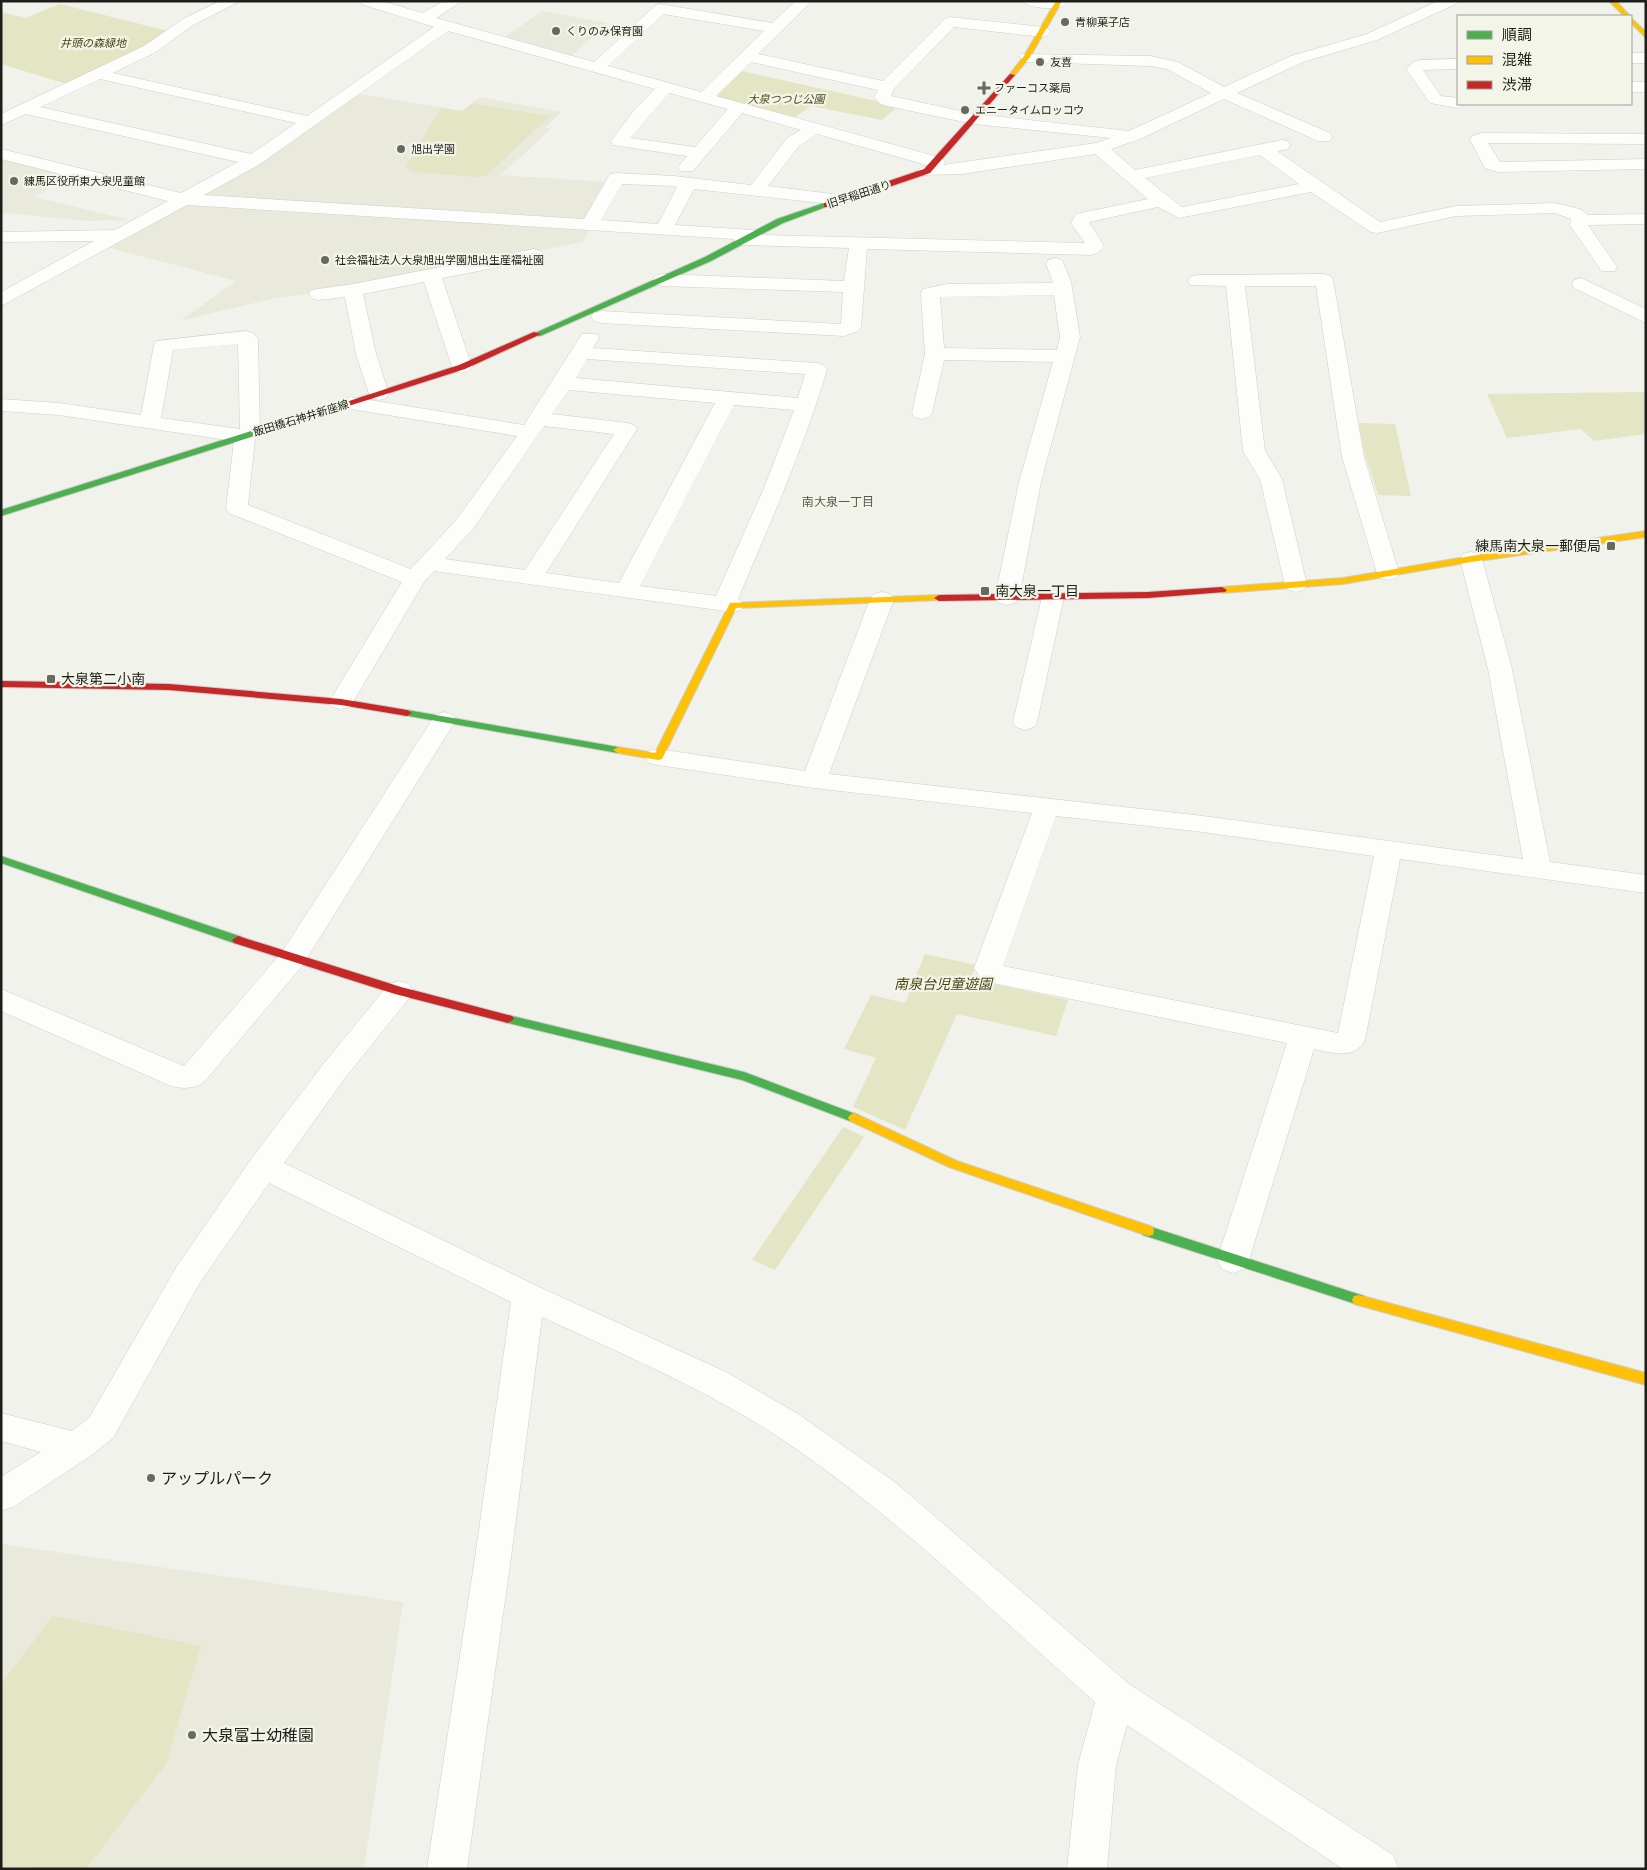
<svg xmlns="http://www.w3.org/2000/svg" width="1647" height="1870" viewBox="0 0 1647 1870" font-family="Merriweather,'Noto Sans JP',serif">
  <style>
    .built { fill: #e9eadc }
    .green { fill: #e3e5c4 }
    .lines { fill: none; stroke-linecap: round; stroke-linejoin: round }
    .street-casing { stroke: #cecec9; stroke-width: 1 }
    .fast-casing { stroke: #cecec9; stroke-width: 2 }
    .slow-casing { stroke: #cecec9; stroke-width: 2 }
    .jam-casing { stroke: #cecec9; stroke-width: 2 }
    .street { fill: #fdfdfc; fill-rule: evenodd }
    .fast { fill: #4caf50; fill-rule: evenodd }
    .slow { fill: #ffc107; fill-rule: evenodd }
    .jam { fill: #c62828; fill-rule: evenodd }
    .poi-dot { fill: #686863; stroke: #f4f5e9; stroke-width: 2 }
    .labels { text-anchor: middle; dominant-baseline: central; stroke-width: 4.5; stroke-linejoin: round; paint-order: stroke }
    .far-poi-label { font-size: 11px; fill: #1d1e19; stroke: #f4f5e9; text-anchor: start }
    .far-park-label { font-size: 11px; font-style: italic; fill: #454713; stroke: #f4f5e9 }
    .far-street-label { font-size: 11px; fill: #1d1e19; stroke: #f4f5e9 }
    .far-neighbourhood-label { font-size: 12px; fill: #58594e; stroke: #f4f5e9 }
    .poi-label { font-size: 14px; fill: #1d1e19; stroke: #f4f5e9; text-anchor: start }
    .park-label { font-size: 14px; font-style: italic; fill: #454713; stroke: #f4f5e9 }
    .near-poi-label { font-size: 16px; fill: #1d1e19; stroke: #f4f5e9; text-anchor: start }
  </style>
  <rect width="100%" height="100%" fill="#f2f2ec"/>
  <!-- built -->
  <g class="built">
    <path d="M542,11l66,12 -38,34 -68,-18z"/>
    <path d="M354,93l108,18 18,-14 81,15 -16,16 6,1 -50,46 106,7 -24,41 -393,-25z"/>
    <path d="M1,158l68,19 -35,20 96,23 -44,1 -80,-8 -5,2z"/>
    <path d="M183,202l407,26 -7,14 -217,44 -91,12 -95,23 56,-40 -130,-34z"/>
    <path d="M1,1544l402,58 -39,267h-363z"/>
  </g>
  <!-- green -->
  <g class="green">
    <path d="M60,4l112,28 -102,53 -69,-21v-52l24,6z"/>
    <path d="M742,71l156,35 -16,14 -71,-14 -19,13 -79,-23z"/>
    <path d="M473,103l77,13 -63,59 -10,2 -64,-5 -7,-5 35,-59 21,3z"/>
    <path d="M1646,392v42l-52,7 -13,-12 -74,9 -20,-44z"/>
    <path d="M1359,423l36,1 16,72 -33,-1 -14,-43z"/>
    <path d="M925,954l51,11 -5,14 97,21 -12,36 -99,-22 -52,116 -52,-23 23,-49 -32,-9 27,-54 34,8z"/>
    <path d="M843,1127l21,10 -89,133 -23,-10z"/>
    <path d="M53,1616l148,30 -35,118 -80,105 -85,-2v-183z"/>
  </g>
  <g class="lines">
    <!-- street casing -->
    <g class="street-casing">
      <g id="street">
        <path d="M220,1h20l-47,24 -37,27 -43,21 194,43 127,-89 -73,-23 -2,-3h23l40,12 22,-12h18l-26,17 158,44 61,-56 5,-2 112,19 24,-22h16l-54,53 125,27 62,-62 5,-2 93,10 5,2 3,3 -3,3 -5,2 -89,-10 -60,62 -3,7 83,18 155,17 82,-38 -44,-24 -17,-3 -123,-4 -8,-5 2,-3 129,2 28,6 46,25 67,-31 76,-22 71,-33h20l-2,3 -79,36 -74,22 -66,31 93,40 2,4 -2,4h-12l-94,-42 -84,40 -29,10 24,21 147,-30 6,1 2,4 -2,4 -11,2 103,71 76,-16 99,-3 25,6 8,6 58,-1v10l-58,1 29,42 -2,4h-14l-2,-4 -29,-42 1,-6 -16,-6 -99,3 -79,17 -6,-1 -60,-40 -132,26 -21,-11 -69,15 15,24 -7,7 -6,2 -224,-6 -6,78 -3,4 -14,5 -243,-13 -7,-2 -3,-4 3,-4 7,-2 240,13 2,-32 -181,-6 -7,-2 -2,-4 2,-4 7,-2 182,7 5,-33 -106,-3 -6,-1 -3,-5 -547,-34 -186,101v-14l93,-51 -93,1v-10l114,-2 53,-29 -167,-42v-10l180,44 57,-31 -212,-48 -25,11v-11l143,-68 39,-27zM663,14l101,17 -63,61 -93,-26zM448,31l207,58 -20,20 -24,32 2,4 6,1 68,10 -9,11 3,4h12l49,-58 59,17 -14,8 -36,47 -77,-9 -58,-3 -6,1 -26,45 -380,-24 56,-31zM751,62l127,28 -4,7 7,7 6,2 87,18 137,14 -15,5 -153,22 2,-3 -3,-4 -226,-62zM100,79l196,44 -45,31 -211,-47zM669,93l59,16 -33,38 -65,-9zM817,134l113,32 -9,1 -3,4 3,4 41,-1 133,-20 53,45 -72,15 -5,9 14,20 -323,-8 -3,-4 -6,-1 -78,-5 19,-36 146,16 6,-1 3,-4 -3,-4 -6,-1 -72,-9 31,-40zM1260,155l39,29 -117,23 -37,-29zM622,184l52,2 3,1 -19,37 -57,-4z"/>
        <path d="M1022,1h43l2,2c-7,8 -39,6 -45,-2z"/>
        <rect x="1631" y="53" width="15" height="10"/>
        <path d="M1458,59v10l-35,1 18,26 17,2v6h8l-8,4 -28,-5 -24,-34 8,-7 6,-2z"/>
        <rect x="1631" y="82" width="15" height="10"/>
        <path d="M1482,133l164,1v10l-158,-1 12,19 146,-3v10l-149,3 -12,-4 -15,-28 2,-4z"/>
        <path d="M534,249l7,2 2,4 -2,4 -99,19 30,89 -3,4 -7,2 -7,-2 -3,-4 -28,-85 -61,12 13,60 13,40 -3,4 -7,2 -7,-2 -3,-4 -13,-40 -11,-57 -27,3 -7,-2 -2,-4 2,-4 42,-6z"/>
        <path d="M1055,258l7,2 9,22 9,55 -39,145 -22,116 -4,5 -8,2 -8,-2 -4,-5 24,-116 34,-120 -109,-2 -12,53 -3,4 -7,2 -7,-2 -3,-4 13,-59 -4,-61 2,-4 25,-5 105,-1 -7,-19 2,-4zM1054,295l6,42 -3,13 -113,-2 -4,-51z"/>
        <path d="M1324,274l7,2 2,4 31,177 35,116 -3,5 -8,2 -8,-2 -3,-5 -35,-116 -26,-171h-71l20,165 17,28 25,106 -3,5 -8,2 -8,-2 -3,-5 -25,-106 -17,-28 -17,-165 -36,-1 -2,-4 2,-4 7,-2z"/>
        <path d="M1581,278l65,31v14l-72,-35 -2,-4 2,-4z"/>
        <path d="M246,331l7,2 5,6 2,95 -5,5 -7,66 163,64 46,-50 60,-83 -166,-27 -7,-2 -3,-4 3,-4 7,-2 173,28 58,-91h14l3,4 -6,10 224,15 7,2 3,4c-23,79 -57,154 -89,230l7,6 -4,5 -8,2 -299,-41 -10,11 -71,120 -3,5 -9,2 -9,-2 -3,-5 73,-120 -173,-69 -3,-5 8,-67 -175,-26 -58,-4v-12l58,4 82,12 13,-70 3,-4zM238,344l2,85 -79,-11 12,-68zM587,359l218,15 -7,24 -222,-20zM569,390l146,13 -96,180 -73,-10 91,-144 -3,-4 -7,-2 -75,-9zM734,405l60,5 -30,78 -48,108 -76,-10zM544,426l70,8 -89,136 -80,-11 28,-30z"/>
        <path d="M1471,552l8,2 3,5 30,110 38,193 96,13v18l-246,-34 -35,181c-11,20 -32,13 -51,9l-65,211 -5,9 -11,4 -11,-4 -5,-9 70,-217 -304,-62 -9,-13 58,-155 -218,-25 -156,-23 -9,-2 -4,-6 4,-6 9,-2 147,22 65,-172 4,-5 8,-2 8,2 4,5 -65,175 366,41 328,44 -35,-190 -28,-110 3,-5zM1056,816l139,15 179,25 -36,177 -335,-67z"/>
        <path d="M1053,590l8,2 3,5 -27,125 -3,5 -9,3 -9,-3 -3,-5 29,-125 3,-5z"/>
        <path d="M444,712l9,3 3,5 -154,246 -98,116c-11,7 -20,7 -33,4l-170,-75v-22l183,77 98,-114 150,-232 3,-5z"/>
        <path d="M399,981l10,3 4,7 -4,7 -64,80 -61,85 255,124 187,85 72,42 98,69 233,201 264,171 6,14h-56l-216,-144 -11,40 -9,104h-40l11,-104 17,-63c-103,-91 -205,-192 -321,-268 -73,-47 -154,-81 -232,-117l-31,241 -44,311h-40l48,-311 36,-256 -242,-119 -70,101 -86,154 -24,19 -76,50 -12,4v-34l40,-25 -40,-11v-28l71,18 17,-13 88,-152 75,-108 73,-96 64,-78z"/>
      </g>
    </g>
    <!-- fast casing -->
    <g class="fast-casing">
      <g id="fast">
        <path d="M824,203l7,2 -48,18 -72,38 -171,75 -7,-2 172,-77 72,-38z"/>
        <path d="M289,419l3,1v4l-291,92v-6z"/>
        <path d="M407,710l211,37 5,3 -5,3 -215,-38 -1,-2 1,-2z"/>
        <path d="M1,856l241,81 2,3 -6,4 -4,-1 -233,-80z"/>
        <path d="M508,1015l236,57 114,43 2,3 -2,3h-8l-108,-41 -238,-58 -2,-3 2,-3z"/>
        <path d="M1148,1226l216,70 2,4 -2,4 -5,1 -216,-70 -1,-4 1,-4z"/>
      </g>
    </g>
    <!-- slow casing -->
    <g class="slow-casing">
      <g id="slow">
        <path d="M1056,1h6l-32,56 -16,19h-4v-2l14,-18z"/>
        <path d="M1609,1h7l14,15h-6z"/>
        <path d="M1631,18l15,14v6l-15,-15z"/>
        <path d="M1646,531v6l-175,25 -128,22 -121,9 -5,-3 5,-3 121,-9 128,-22z"/>
        <path d="M939,595l3,1v4l-206,8 -74,151 -4,1 -40,-7 -5,-3 5,-3 37,6 75,-150z"/>
        <path d="M854,1113l103,48 196,66 1,4 -1,4 -5,1 -199,-69 -99,-46 -2,-3 2,-3z"/>
        <path d="M1359,1295l287,78v12l-292,-81 -2,-4 2,-4z"/>
      </g>
    </g>
    <!-- jam casing -->
    <g class="jam-casing">
      <g id="jam">
        <path d="M1010,74l5,1 -85,98 -100,34h-6v-4l100,-34z"/>
        <path d="M534,332l7,2 -76,35 -173,55 -3,1 -4,-3 174,-57z"/>
        <path d="M1222,587l5,3 -2,2 -77,6 -209,3 -5,-3 5,-3 209,-3z"/>
        <path d="M1,681l168,3 172,15 66,11 5,3 -5,3 -66,-11 -172,-15 -168,-3z"/>
        <path d="M238,936l163,51 111,29 2,3 -6,4 -113,-29 -161,-51 -2,-3z"/>
      </g>
    </g>
    <!-- street -->
    <use href="#street" class="street"/>
    <!-- fast -->
    <use href="#fast" class="fast"/>
    <!-- slow -->
    <use href="#slow" class="slow"/>
    <!-- jam -->
    <use href="#jam" class="jam"/>
  </g>
  <!-- markers -->
  <g class="poi-dot">
    <circle cx="1065" cy="22" r="5"/>
    <circle cx="556" cy="31" r="5"/>
    <circle cx="1040" cy="62" r="5"/>
    <path d="M981.5 80.5h5v5h5v5h-5v5h-5v-5h-5v-5h5z"/>
    <circle cx="965" cy="110" r="5"/>
    <circle cx="401" cy="149" r="5"/>
    <circle cx="14" cy="181" r="5"/>
    <circle cx="325" cy="260" r="5"/>
    <rect x="1606" y="541" width="10" height="10" rx="2.5"/>
    <rect x="980" y="586" width="10" height="10" rx="2.5"/>
    <rect x="46" y="674" width="10" height="10" rx="2.5"/>
    <circle cx="151" cy="1478" r="5"/>
    <circle cx="192" cy="1735" r="5"/>
  </g>
  <g class="labels">
    <!-- far-poi labels -->
    <g class="far-poi-label">
      <text x="1075" y="22">青柳菓子店</text>
      <text x="566" y="31">くりのみ保育園</text>
      <text x="1050" y="62">友喜</text>
      <text x="994" y="88">ファーコス薬局</text>
      <text x="975" y="110">エニータイムロッコウ</text>
      <text x="411" y="149">旭出学園</text>
      <text x="24" y="181">練馬区役所東大泉児童館</text>
      <text x="335" y="260">社会福祉法人大泉旭出学園旭出生産福祉園</text>
    </g>
    <!-- far-park labels -->
    <g class="far-park-label">
      <text x="93" y="43">井頭の森緑地</text>
      <text x="786" y="99">大泉つつじ公園</text>
    </g>
    <!-- far-street labels -->
    <g class="far-street-label">
      <text transform="translate(859 194) rotate(-18)">旧早稲田通り</text>
      <text transform="translate(301 418) rotate(-17)">飯田橋石神井新座線</text>
    </g>
    <!-- far-neighbourhood labels -->
    <g class="far-neighbourhood-label">
      <text x="838" y="501">南大泉一丁目</text>
    </g>
    <!-- poi labels -->
    <g class="poi-label">
      <text x="1601" y="546" text-anchor="end">練馬南大泉一郵便局</text>
      <text x="995" y="591">南大泉一丁目</text>
      <text x="61" y="679">大泉第二小南</text>
    </g>
    <!-- park labels -->
    <g class="park-label">
      <text x="943" y="984">南泉台児童遊園</text>
    </g>
    <!-- near-poi labels -->
    <g class="near-poi-label">
      <text x="161" y="1478">アップルパーク</text>
      <text x="202" y="1735">大泉富士幼稚園</text>
    </g>
  </g>
  <!-- border -->
  <rect width="1647" height="1870" fill="none" stroke="#1d1e19" stroke-width="5"/>
  <!-- legend -->
  <rect x="1457" y="15" width="175" height="90" fill="#f4f5e9" stroke="#9e9f96"/>
  <rect x="1467" y="31" width="25" height="8" fill="#4caf50" stroke="#9e9f96"/>
  <text x="1502" y="40" font-size="15" fill="#1d1e19">順調</text>
  <rect x="1467" y="56" width="25" height="8" fill="#ffc107" stroke="#9e9f96"/>
  <text x="1502" y="65" font-size="15" fill="#1d1e19">混雑</text>
  <rect x="1467" y="81" width="25" height="8" fill="#c62828" stroke="#9e9f96"/>
  <text x="1502" y="90" font-size="15" fill="#1d1e19">渋滞</text>
</svg>
